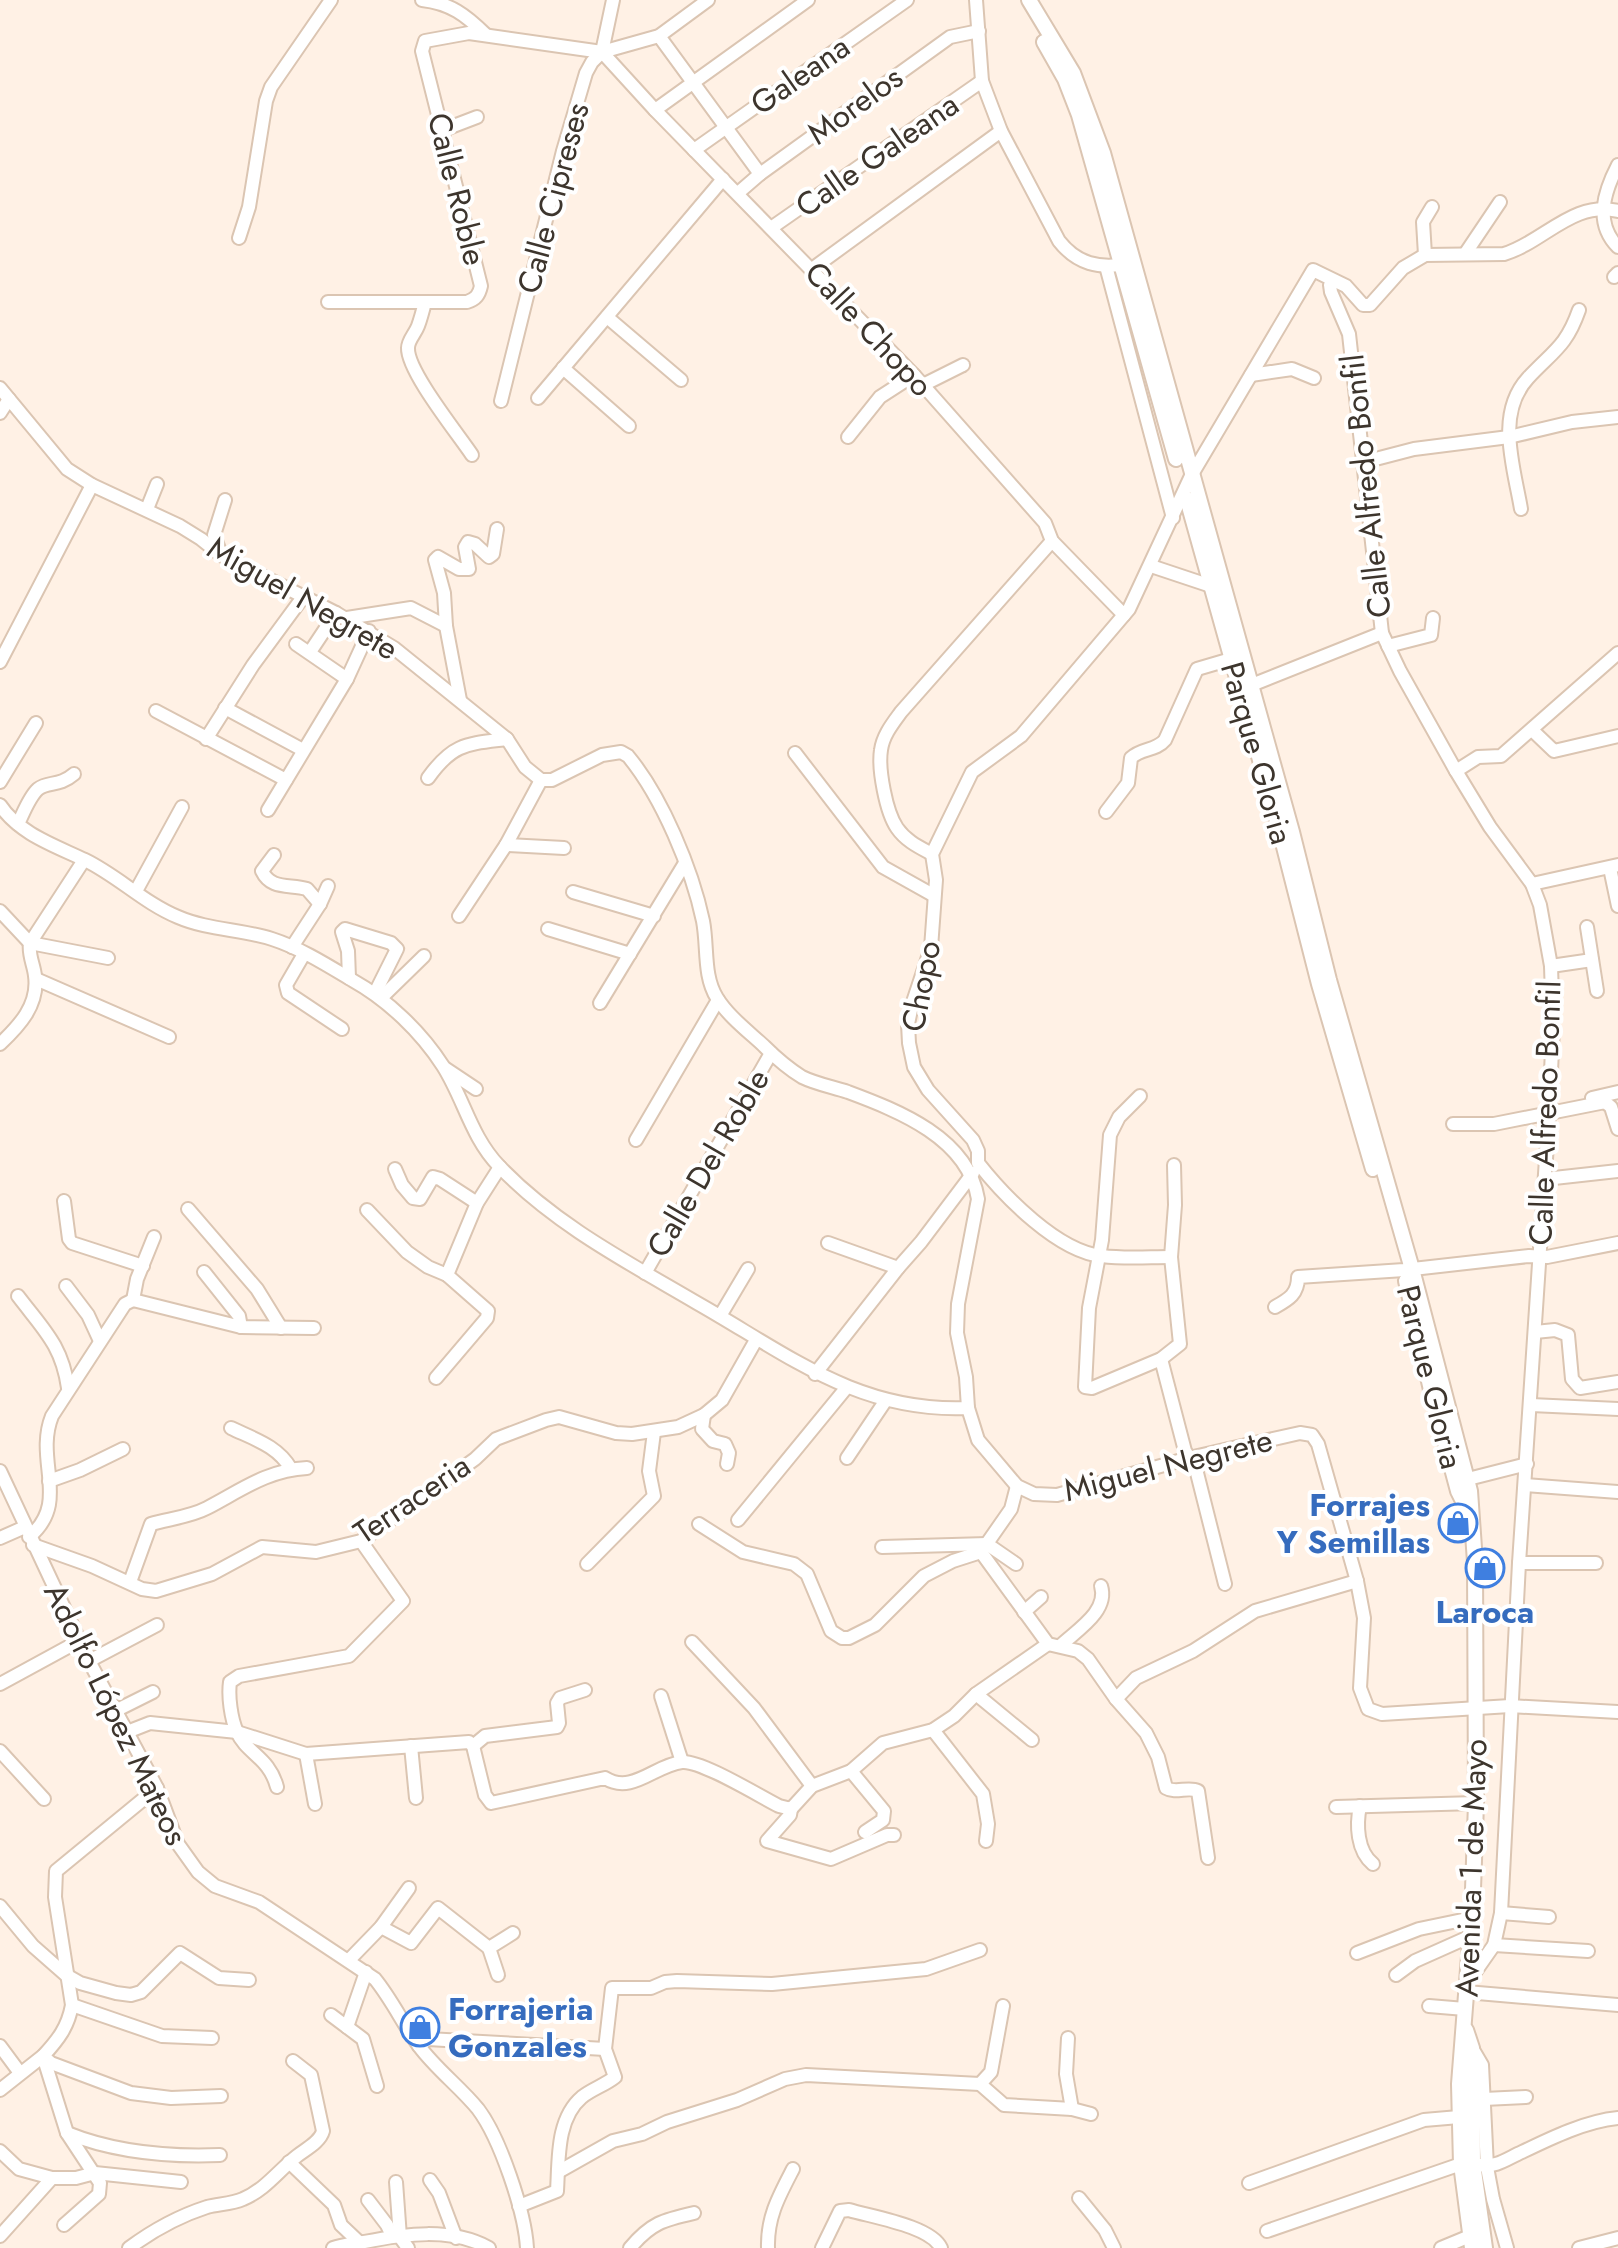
<svg xmlns="http://www.w3.org/2000/svg" width="1618" height="2248" viewBox="0 0 1618 2248" font-family="Jost,sans-serif">
  <style>
    .lines { fill: none; stroke-linecap: round; stroke-linejoin: round }
    .minor-casing { stroke: #dbc5b2; stroke-width: 16 }
    .major-casing { stroke: #dbc5b2; stroke-width: 18 }
    .minor { stroke: #fff; stroke-width: 12 }
    .major { stroke: #fff; stroke-width: 14 }
    .labels { text-anchor: middle; dominant-baseline: central; stroke-width: 8; stroke-linejoin: round; paint-order: stroke }
    .street-label { font-size: 32px; fill: #3d352d; stroke: #fff }
    .shop-label { font-size: 32px; font-weight: bold; fill: #366cbe; stroke: #fff; text-anchor: end }
  </style>
  <rect width="100%" height="100%" fill="#fff1e5"/>
  <g class="lines">
    <!-- minor casing -->
    <g class="minor-casing">
      <g id="minor">
        <path d="M422,0c28,3 44,15 64,35"/>
        <path d="M976,0l6,81 19,50 58,110c18,23 40,28 68,23"/>
        <path d="M659,36l101,138"/>
        <path d="M602,52l53,58 259,265 131,148 7,18 72,74"/>
        <path d="M602,52l57,-16 49,-36"/>
        <path d="M655,110l153,-110"/>
        <path d="M443,130l34,-13"/>
        <path d="M694,150l213,-150"/>
        <path d="M1618,165c-14,27 -24,58 0,82"/>
        <path d="M738,193l22,-19 190,-137 29,-6"/>
        <path d="M771,228l211,-147"/>
        <path d="M239,238l10,-31 17,-106 5,-14 60,-87"/>
        <path d="M1465,254l35,-52"/>
        <path d="M1425,255l-2,-33 9,-15"/>
        <path d="M1106,266l67,252"/>
        <path d="M812,269l189,-138"/>
        <path d="M1614,277l4,-4"/>
        <path d="M1333,281l-3,4 1,7 18,42 33,299 18,38 56,100 34,56 42,57 8,21 11,61 2,63 -4,85 -30,449 -18,350 -7,32 -28,40"/>
        <path d="M328,302h139c9,-3 12,-7 14,-16l-59,-235 3,-10 44,-8 133,19"/>
        <path d="M425,302c-2,8 -4,16 -7,24 -3,8 -10,14 -10,22 -1,23 50,86 64,107"/>
        <path d="M607,317l74,63"/>
        <path d="M563,368l66,58"/>
        <path d="M1251,375l41,-6 22,9"/>
        <path d="M923,385l40,-20"/>
        <path d="M0,388l67,81 25,16 88,41 21,13 20,16 115,58 58,35 113,91 18,28 16,13h11l50,-25 19,-3 7,4c34,41 64,113 75,165 5,26 0,55 14,77 11,18 32,34 47,48 11,11 25,23 38,31 14,7 31,10 46,15 51,19 120,46 130,107l-20,105 -1,29 9,44 2,31 10,32 39,46 17,8 23,1 132,-37 111,-25 12,2 6,9 39,137 7,37 -4,70 8,21 14,5 128,-8 108,6"/>
        <path d="M538,398l185,-219"/>
        <path d="M501,401l62,-250 23,-78 6,-11 10,-10 11,-52"/>
        <path d="M0,413l9,-14"/>
        <path d="M848,437l32,-40 34,-22"/>
        <path d="M1364,462l50,-13 95,-12 63,-15 46,-5"/>
        <path d="M147,509l10,-25"/>
        <path d="M1521,509c-7,-42 -26,-95 7,-131 25,-27 38,-31 51,-68"/>
        <path d="M220,552l-6,-17 11,-35"/>
        <path d="M1151,566l60,20"/>
        <path d="M347,618l64,-10 35,18"/>
        <path d="M296,644l51,35"/>
        <path d="M1388,646l43,-11 2,-17"/>
        <path d="M310,652l26,-39"/>
        <path d="M0,662l92,-177"/>
        <path d="M1244,688l138,-55"/>
        <path d="M460,700l-14,-74 -2,-33 -9,-33 3,-3 21,12h10l-4,-22 3,-5 7,2 14,13 4,-3 4,-25"/>
        <path d="M225,708l78,42"/>
        <path d="M156,711l130,69"/>
        <path d="M1532,730l22,21 64,-15"/>
        <path d="M206,739l47,-74 50,-68"/>
        <path d="M795,753l88,114 50,28"/>
        <path d="M1456,771l22,-14 23,-1 117,-103"/>
        <path d="M428,778c25,-35 39,-34 79,-39"/>
        <path d="M0,782l36,-59"/>
        <path d="M0,805c19,29 56,41 85,55 33,16 59,43 93,57 30,13 63,12 94,22 28,9 55,26 80,41 36,20 69,52 91,86 21,33 28,71 56,100 55,58 130,97 198,137 90,51 161,110 271,105"/>
        <path d="M268,810l79,-131 22,-48"/>
        <path d="M1106,812l22,-29 3,-25c10,-10 25,-7 34,-18l32,-71 34,-10"/>
        <path d="M18,824c5,-10 11,-27 20,-35 10,-8 21,-2 36,-15"/>
        <path d="M506,845l58,3"/>
        <path d="M932,854c-13,-7 -26,-13 -35,-26 -11,-16 -19,-59 -16,-78 2,-15 12,-27 20,-38l151,-171"/>
        <path d="M274,855l-12,16c9,19 27,13 45,18l13,15"/>
        <path d="M1610,868l8,38"/>
        <path d="M1532,884l86,-19"/>
        <path d="M136,891l46,-84"/>
        <path d="M573,892l81,24"/>
        <path d="M0,911l30,32 78,15"/>
        <path d="M459,916l47,-71 35,-65"/>
        <path d="M1587,927l10,64"/>
        <path d="M548,929l82,25"/>
        <path d="M292,947l28,-43 8,-18"/>
        <path d="M304,954l-18,31 2,8 54,36"/>
        <path d="M1551,966l41,-6"/>
        <path d="M349,978l-1,-27 -6,-19 3,-3 46,14 6,6 -22,44"/>
        <path d="M36,979l133,58"/>
        <path d="M381,998l43,-42"/>
        <path d="M600,1003l85,-140"/>
        <path d="M0,1044c19,-18 39,-39 35,-68 -1,-11 -7,-21 -5,-33l54,-83"/>
        <path d="M446,1069l30,20"/>
        <path d="M1140,1096l-21,21 -9,18 -8,105 -13,68 -4,79 7,1 69,-29 19,-15 -9,-87 4,-52 -1,-40"/>
        <path d="M1592,1098l26,-6"/>
        <path d="M1453,1124h41l111,-22 6,5 7,22"/>
        <path d="M636,1140l82,-140"/>
        <path d="M395,1169l7,16 11,13 7,1 13,-22 7,2 37,24"/>
        <path d="M1545,1179l73,-8"/>
        <path d="M64,1201l5,38 3,4 71,23"/>
        <path d="M188,1209l69,80 24,39"/>
        <path d="M367,1210l40,42 21,15 19,8 41,36 -1,7 -51,60"/>
        <path d="M828,1243l70,25"/>
        <path d="M1171,1257c-23,0 -47,2 -69,-1 -44,-4 -98,-60 -124,-93v-12l-5,-11 -45,-50 -14,-23 -5,-24 -1,-19 4,-19 19,-57 5,-68 -4,-26 40,-82 49,-36 108,-127 62,-133 122,-206 33,16 17,19h7l33,-37 22,-13 79,-1c40,-12 69,-54 114,-43"/>
        <path d="M204,1272l35,44 2,11"/>
        <path d="M645,1273l126,-220"/>
        <path d="M447,1275l30,-72 23,-36"/>
        <path d="M66,1286l22,29 12,26"/>
        <path d="M18,1296c25,33 44,49 50,92"/>
        <path d="M133,1300l4,-21 17,-42"/>
        <path d="M1275,1307c14,-8 23,-13 23,-30l106,-7 125,-14 18,1 71,-14"/>
        <path d="M720,1316l28,-47"/>
        <path d="M1535,1332l20,-2 13,5 4,44 8,9 38,-6"/>
        <path d="M1161,1359l24,92 11,18 29,115"/>
        <path d="M815,1374l83,-106 23,-26 52,-69"/>
        <path d="M1531,1405l87,4"/>
        <path d="M704,1415l-2,14 11,12 12,3 4,9 -2,11"/>
        <path d="M231,1428c23,11 47,18 60,41"/>
        <path d="M847,1458l39,-58"/>
        <path d="M0,1471l89,190 68,127 21,56 20,28 17,14 44,16 116,77c17,21 28,45 44,67 17,23 41,41 59,63 22,29 47,103 49,139"/>
        <path d="M1468,1479l59,-15"/>
        <path d="M49,1481l31,-11 43,-21"/>
        <path d="M1525,1485l93,7"/>
        <path d="M738,1520l109,-133"/>
        <path d="M699,1524l44,28 51,12 13,10 24,57 11,7h7l26,-13 49,-49 29,-15 28,-9 30,-43 6,-23"/>
        <path d="M29,1537c42,-35 5,-76 23,-121l73,-112 8,-4 108,27 73,1"/>
        <path d="M0,1538l25,-11"/>
        <path d="M33,1545l59,21 50,23 14,2 56,-17 50,-27 54,5 45,-11 114,-82 21,-20 50,-19 13,-3 57,16 16,1 46,-7 26,-12 18,-15 34,-60"/>
        <path d="M882,1547l105,-3 29,20"/>
        <path d="M981,1552l67,92 30,7 10,8 28,40 30,34 12,24 8,31c10,6 22,-2 32,3l10,67"/>
        <path d="M1519,1563h77"/>
        <path d="M587,1564l67,-68 -5,-25 5,-39"/>
        <path d="M130,1582l21,-58c17,-5 39,-7 56,-16 33,-17 60,-38 100,-40"/>
        <path d="M1024,1612l17,-15"/>
        <path d="M692,1642l62,66 58,78"/>
        <path d="M1060,1646c17,-16 49,-35 41,-60"/>
        <path d="M89,1661l68,-36"/>
        <path d="M0,1684l79,-43"/>
        <path d="M976,1694l56,46"/>
        <path d="M661,1696l21,66"/>
        <path d="M1116,1699l20,-21 57,-27 62,-40 102,-30"/>
        <path d="M115,1711l38,-19"/>
        <path d="M933,1730l50,64 5,30 -2,17"/>
        <path d="M127,1732l23,-9 87,9 69,22 163,-12 4,4 12,49 6,8 114,-25c27,17 50,-13 77,-16 19,-2 77,34 97,44l12,3 21,-23 39,-15 32,-28 50,-13 21,-14 22,-22 72,-50"/>
        <path d="M411,1746l5,52"/>
        <path d="M473,1746l12,-10 72,-9 2,-4 -2,-20 3,-5 25,-8"/>
        <path d="M0,1751l44,48"/>
        <path d="M306,1754l9,50"/>
        <path d="M851,1771l33,40 -1,9 -18,12"/>
        <path d="M277,1787c-8,-30 -30,-33 -40,-55 -6,-13 -9,-36 -7,-50l9,-6 110,-20 54,-55 -42,-60"/>
        <path d="M1360,1806c-4,19 -3,45 13,58"/>
        <path d="M1336,1807l140,-4"/>
        <path d="M791,1809l-1,6 -23,26 64,18 56,-24h7"/>
        <path d="M0,1906l33,40 33,29 14,8 36,10 15,2 10,-3 39,-39 39,25 30,2"/>
        <path d="M1501,1913l48,4"/>
        <path d="M381,1927l30,16 27,-35 51,40 24,-15"/>
        <path d="M1494,1945l94,6"/>
        <path d="M489,1948l9,27"/>
        <path d="M1357,1953l62,-24 53,-11"/>
        <path d="M349,1960l32,-33 28,-39"/>
        <path d="M1396,1975l19,-14 56,-25"/>
        <path d="M1466,1992l152,13"/>
        <path d="M72,2005l90,31 50,2"/>
        <path d="M1429,2006l36,3"/>
        <path d="M331,2015l32,24 14,47"/>
        <path d="M347,2027l19,-55"/>
        <path d="M1068,2038l-2,36 6,35"/>
        <path d="M0,2046l20,27"/>
        <path d="M419,2046l9,-7 177,10"/>
        <path d="M1472,2048l10,17 5,102 6,32 14,49"/>
        <path d="M980,2084l11,-12 12,-66"/>
        <path d="M0,2090l43,-34 8,7 80,30 40,5 50,-2"/>
        <path d="M1484,2099l42,-2"/>
        <path d="M67,2133c47,19 102,24 153,22"/>
        <path d="M0,2151l19,18 33,9h24l19,-5 86,9"/>
        <path d="M289,2162l45,43 7,20 19,18"/>
        <path d="M1480,2165c16,3 28,-7 42,-13 29,-14 64,-31 96,-34"/>
        <path d="M558,2172l55,-31 29,-7 25,-12 70,-22 48,-21 21,-4 174,9 24,21 68,4 19,5"/>
        <path d="M430,2180l9,13 17,45"/>
        <path d="M396,2182l4,55 8,11"/>
        <path d="M1249,2183l175,-63 35,-3"/>
        <path d="M1079,2198l26,32 9,18"/>
        <path d="M368,2200l19,25 5,11"/>
        <path d="M519,2206l38,-15c2,-31 -1,-72 25,-94 10,-8 23,-12 33,-20l-10,-28 7,-61h39l14,-6 12,-1 95,3 154,-15 54,-19"/>
        <path d="M64,2225l35,-31 1,-11 -33,-50 -24,-77c15,-16 25,-29 29,-51l-17,-108 1,-26 101,-83"/>
        <path d="M1267,2231l194,-67"/>
        <path d="M0,2236l52,-58"/>
        <path d="M129,2248c23,-17 50,-32 78,-41 11,-3 25,-3 36,-8 22,-9 36,-29 54,-43 9,-7 23,-14 26,-25l-12,-56 -18,-14"/>
        <path d="M333,2248c10,-4 21,-4 31,-6 40,-8 87,-15 125,6"/>
        <path d="M630,2248c21,-25 33,-28 64,-35"/>
        <path d="M768,2248c-1,-31 11,-52 25,-79"/>
        <path d="M822,2248l18,-37 9,-1c23,7 82,16 92,38"/>
        <path d="M1441,2248l29,-12"/>
        <path d="M1579,2248l39,-10"/>
      </g>
    </g>
    <!-- major casing -->
    <g class="major-casing">
      <g id="major">
        <path d="M1029,0l44,73 30,80 189,679 37,148 83,289 58,222 5,71 1,241 -4,115 -13,166 2,80 11,84"/>
        <path d="M1044,42l21,37 14,36 97,344"/>
        <path d="M1187,499l94,336 38,149 54,185"/>
        <path d="M1406,1281l25,109 27,101 10,20"/>
        <path d="M1466,2030l6,18 1,116 12,84"/>
      </g>
    </g>
    <!-- minor -->
    <use href="#minor" class="minor"/>
    <!-- major -->
    <use href="#major" class="major"/>
  </g>
  <!-- icons -->
  <defs>
    <g id="shop-ring" transform="scale(2)"><circle r="9.5" fill="#fff" stroke="#3f7fe0" stroke-width="1.5"/><path d="M-5-2.5h2.3a2.7 3.5 0 0 1 5.4 0H5L5.5 6h-11ZM-1.5-2.5h3a1.5 2.3 0 0 0-3 0Z" fill="#3f7fe0"/></g>
  </defs>
  <g fill-rule="evenodd">
    <use href="#shop-ring" x="1458" y="1523"/>
    <use href="#shop-ring" x="1485" y="1568"/>
    <use href="#shop-ring" x="420" y="2027"/>
  </g>
  <g class="labels">
    <!-- street labels -->
    <g class="street-label">
      <text transform="translate(800 75) rotate(-35)">Galeana</text>
      <text transform="translate(855 105) rotate(-36)">Morelos</text>
      <text transform="translate(877 155) rotate(-35)">Calle Galeana</text>
      <text transform="translate(457 189) rotate(76)">Calle Roble</text>
      <text transform="translate(553 198) rotate(-75)">Calle Cipreses</text>
      <text transform="translate(869 329) rotate(47)">Calle Chopo</text>
      <text transform="translate(1366 486) rotate(-96)">Calle Alfredo Bonfil</text>
      <text transform="translate(303 598) rotate(30)">Miguel Negrete</text>
      <text transform="translate(1257 753) rotate(74)">Parque Gloria</text>
      <text transform="translate(921 986) rotate(-79)">Chopo</text>
      <text transform="translate(1545 1113) rotate(-88)">Calle Alfredo Bonfil</text>
      <text transform="translate(708 1163) rotate(-60)">Calle Del Roble</text>
      <text transform="translate(1430 1377) rotate(76)">Parque Gloria</text>
      <text transform="translate(1168 1465) rotate(-14)">Miguel Negrete</text>
      <text transform="translate(412 1499) rotate(-34)">Terraceria</text>
      <text transform="translate(116 1714) rotate(64)">Adolfo López Mateos</text>
      <text transform="translate(1471 1868) rotate(-88)">Avenida 1 de Mayo</text>
    </g>
    <!-- shop labels -->
    <g class="shop-label">
      <text x="1430" y="1505">Forrajes<tspan x="1430" dy="37">Y Semillas</tspan></text>
      <text x="1485" y="1612" text-anchor="middle">Laroca</text>
      <text x="448" y="2009" text-anchor="start">Forrajeria<tspan x="448" dy="37">Gonzales</tspan></text>
    </g>
  </g>
</svg>
